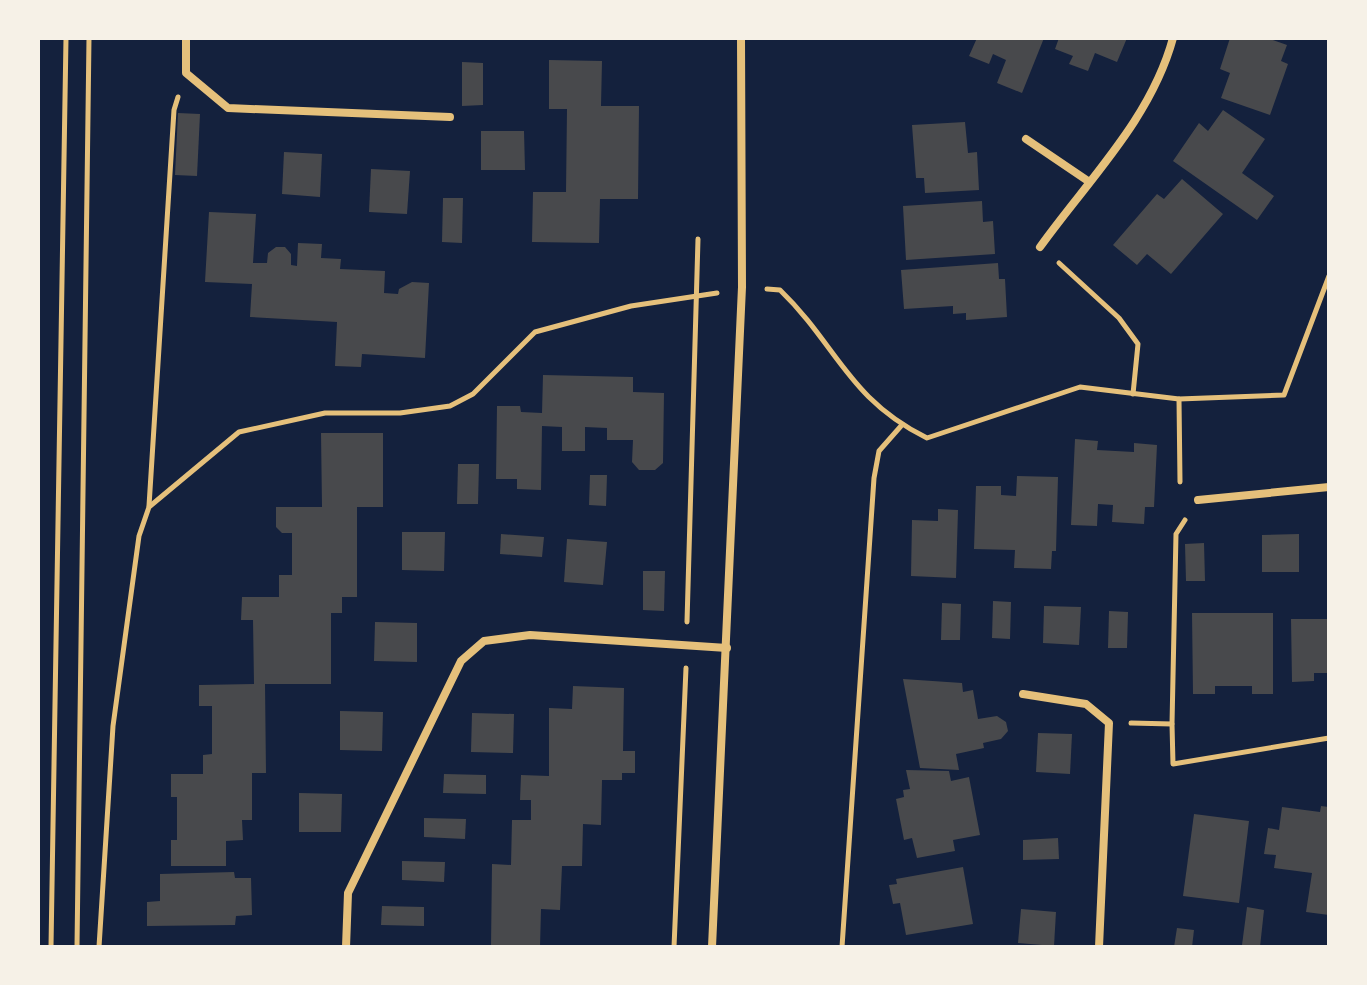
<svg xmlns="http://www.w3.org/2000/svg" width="1367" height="985" viewBox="0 0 1367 985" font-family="'Playfair Display',serif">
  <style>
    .building { fill: #48494c }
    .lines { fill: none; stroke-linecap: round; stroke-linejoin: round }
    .path { stroke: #e5c07b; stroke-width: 5 }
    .minor { stroke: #e5c07b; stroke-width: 8 }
  </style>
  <rect width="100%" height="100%" fill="#14213d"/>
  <!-- building -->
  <g class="building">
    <path d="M977,38h67l-22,55 -25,-10 9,-23 -13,-6 -4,10 -20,-8z"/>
    <path d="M1059,38h68l-10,24 -22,-9 -7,18 -19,-7 4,-8 -18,-7z"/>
    <path d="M1230,38h37l20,7 -6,16 7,3 -18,51 -49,-17 9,-25 -10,-4z"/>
    <path d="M549,60l53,1 -1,45h38l-1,93h-38l-1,44 -67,-1 1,-50h33l1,-83h-18z"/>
    <path d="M462,62l21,1v42l-21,1z"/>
    <path d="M1223,110l42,29 -23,34 32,23 -17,24 -84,-59 26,-38 9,8z"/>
    <path d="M178,113l22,1 -3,62 -22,-1z"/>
    <path d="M965,122l3,31 9,-1 2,38 -54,3 -1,-15h-8l-4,-53z"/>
    <path d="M481,131h43l1,39h-44z"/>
    <path d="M284,152l38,2 -2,43 -38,-3z"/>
    <path d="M371,169l39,2 -3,43 -38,-2z"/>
    <path d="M1182,179l41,35 -52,60 -24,-20 -10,11 -24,-20 44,-51 7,5z"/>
    <path d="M443,198h20l-1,45 -20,-1z"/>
    <path d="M982,201l1,21 10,-1 2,33 -89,6 -3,-54z"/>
    <path d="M209,212l47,2 -3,49h14l1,-10 8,-6h9l6,7v11l6,1 1,-23 24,1 -1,14 20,1 -1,10 45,2 -1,22 14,1 1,-5 13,-7 17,1 -4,75 -63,-4 -1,13 -26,-1 2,-44 -87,-5 2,-33 -47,-2z"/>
    <path d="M998,263l1,16h6l2,38 -41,3v-7l-13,1v-8l-49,3 -3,-39z"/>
    <path d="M543,375l90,2v15l31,1 -1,70 -8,7h-16l-7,-8 1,-22h-26v-12l-22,-1v24h-23v-24l-20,-1 -1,64 -24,-1v-10h-21l1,-73h23l1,6 21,1z"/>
    <path d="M321,433h62v74h-26v90h-15v16h-11v71h-66l1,89h-14v47h-10l1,20 -17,1v25h-55v-26h6v-43h-6v-23h32v-19l9,-1v-48h-13v-21l55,-1 -1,-64h-12l1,-23h37v-22h13v-42h-10l-6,-6v-20h46z"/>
    <path d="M1075,439l23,2 -1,9 37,2v-9l23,2 -3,62h-9l-1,17 -32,-2 1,-17 -15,-1 -1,22 -26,-1z"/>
    <path d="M458,464h21l-1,40h-21z"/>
    <path d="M590,475h17l-1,31 -17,-1z"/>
    <path d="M1017,476l41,1 -2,74h-4l-1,18 -37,-1 1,-18 -41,-1 2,-63h25v9l15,1z"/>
    <path d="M938,509l20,1 -2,68 -45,-2 1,-56 26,1z"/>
    <path d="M402,532h43l-1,39 -42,-1z"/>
    <path d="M501,534l43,3 -2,20 -42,-3z"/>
    <path d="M1299,534v38h-37v-37z"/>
    <path d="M567,539l40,3 -4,43 -39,-3z"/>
    <path d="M1204,543l1,38h-19l-1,-37z"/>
    <path d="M643,571h22l-1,40 -21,-1z"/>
    <path d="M993,601l18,1 -1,37 -18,-1z"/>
    <path d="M942,603l19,1 -1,36h-19z"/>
    <path d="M1044,606l37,1 -2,38 -36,-2z"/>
    <path d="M1109,611l19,1 -1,36h-19z"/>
    <path d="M1192,613h81v81h-21v-8h-37v8h-22z"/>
    <path d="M1291,619h38v54h-15v8l-22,1z"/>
    <path d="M375,622l42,1v39l-43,-1z"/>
    <path d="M903,679l59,4 1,9 10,-2 5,29 19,-3 9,6 2,9 -7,8 -18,4 1,5 -28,6 3,16 -39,-2z"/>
    <path d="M573,686l51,2 -1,63h12v22h-13v7h-20l-1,45 -18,-1 -1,42h-20l-2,44 -19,-1 -1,38h-49l1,-83 19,1 1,-45h19v-20h-11l1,-25 28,1v-68l23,1z"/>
    <path d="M340,711l43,1 -1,39 -42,-1z"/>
    <path d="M472,713l42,1 -1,39 -42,-1z"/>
    <path d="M1038,733l34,1 -2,40 -34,-2z"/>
    <path d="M906,770l43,1 2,10 18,-4 11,58 -27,5 2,11 -38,7 -5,-20 -8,2 -8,-41 8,-2 -1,-7 7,-1z"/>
    <path d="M444,774l42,1v19l-43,-1z"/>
    <path d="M299,793l43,1 -1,38h-42z"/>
    <path d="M1321,806l8,1v108l-23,-3 6,-39 -38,-5 2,-13 -12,-1 4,-26 11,2 3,-23 38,5z"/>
    <path d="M1194,814l55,7 -10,82 -56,-7z"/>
    <path d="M424,818l42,1 -1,20 -41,-2z"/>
    <path d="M1058,838l1,21 -36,1v-20z"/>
    <path d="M402,861l43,1 -1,20 -42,-2z"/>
    <path d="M963,867l10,57 -67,11 -6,-32 -7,1 -4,-19 8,-1 -1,-5z"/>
    <path d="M234,872l1,6h16l1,37 -16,1 -1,9 -88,1v-24l13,-1v-27z"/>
    <path d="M382,906l42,1v19l-43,-1z"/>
    <path d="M1247,907l17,3 -4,37 -18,-2z"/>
    <path d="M1021,909l35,3 -2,34 -36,-3z"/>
    <path d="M1177,928l17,2 -2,17h-18z"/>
  </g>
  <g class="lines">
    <!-- path -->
    <g class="path">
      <path d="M1059,263l60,55 19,26 -5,50"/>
      <path d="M767,289l13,1c57,55 68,109 147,148l153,-51 99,12 1,83"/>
      <path d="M1179,399l105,-4 45,-119"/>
      <path d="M149,506l25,-396 4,-13"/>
      <path d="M687,622l11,-383"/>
      <path d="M1131,723l41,1 4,-190 9,-14"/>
      <path d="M1172,724l1,40 156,-26"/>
      <path d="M51,947l15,-909"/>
      <path d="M77,947l12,-909"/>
      <path d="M99,947l14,-221 26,-190 10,-29 90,-75 86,-19h75l50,-7 23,-12 62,-62 96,-26 86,-13"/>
      <path d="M674,947l12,-279"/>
      <path d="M842,947l32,-469 5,-27 22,-25"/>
    </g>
    <!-- minor -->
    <g class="minor">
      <path d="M186,38v35l42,35 222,9"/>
      <path d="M1026,139l62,42"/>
      <path d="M1040,247c48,-67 111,-128 133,-209"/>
      <path d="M1198,500l131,-13"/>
      <path d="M1023,694l63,10 23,19 -10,224"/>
      <path d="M346,947l2,-54 113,-232 23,-20 46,-6 197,13"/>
      <path d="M712,947l30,-660 -1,-249"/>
    </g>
  </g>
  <!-- border -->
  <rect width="1367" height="985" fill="none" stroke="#f6f1e7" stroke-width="80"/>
</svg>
